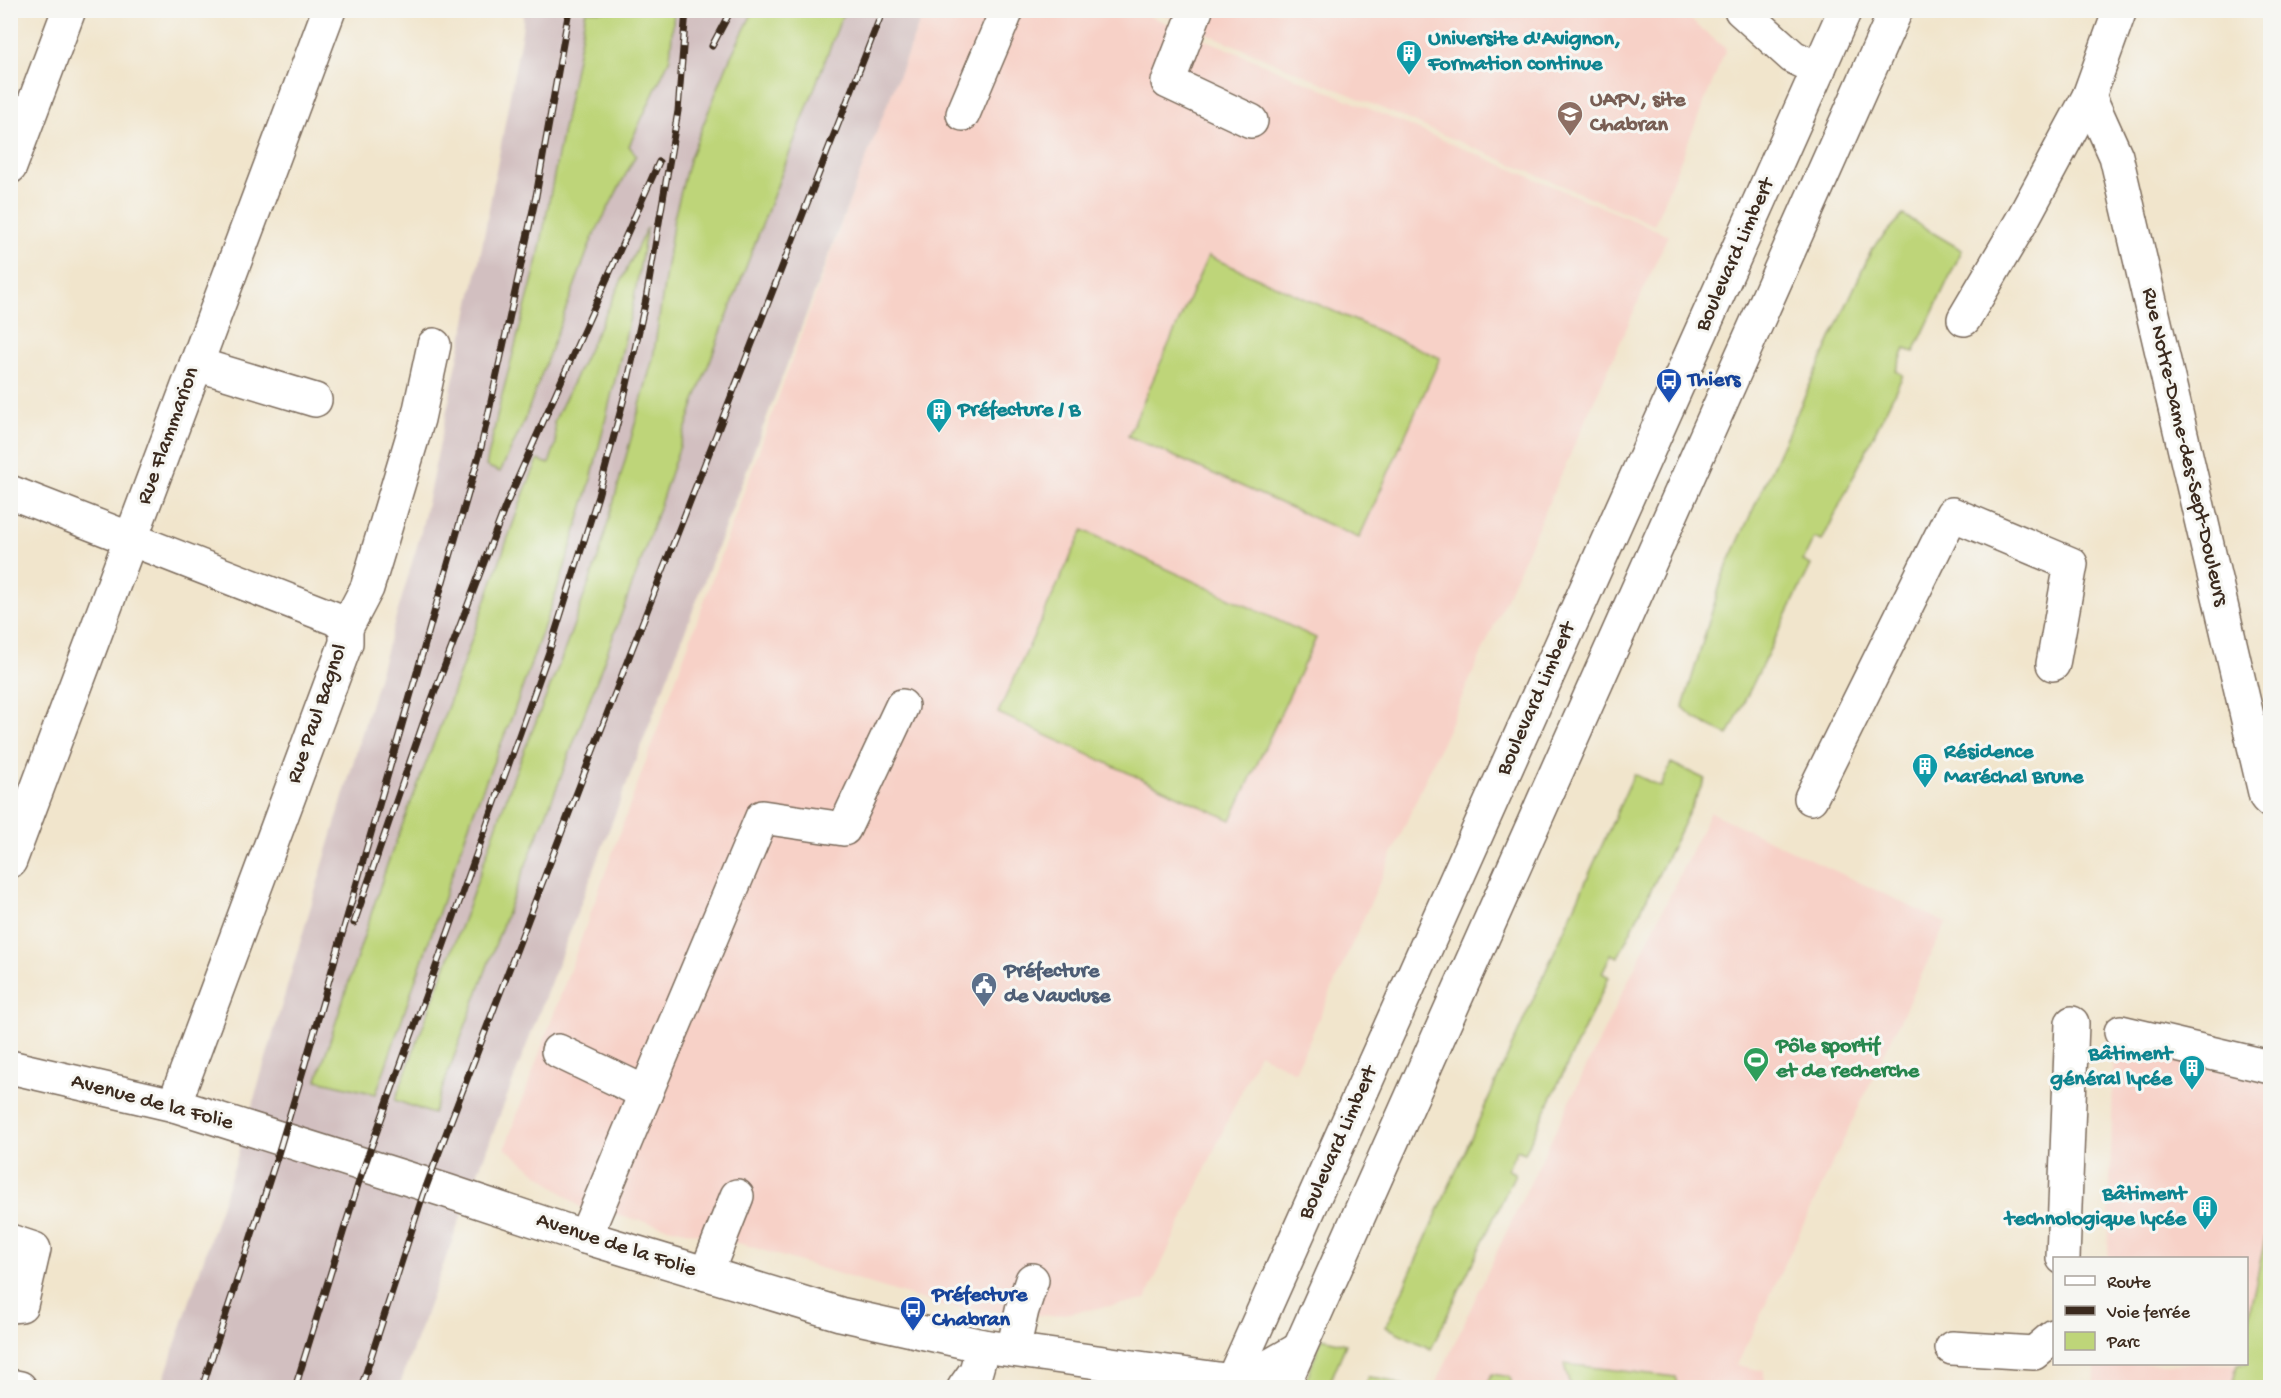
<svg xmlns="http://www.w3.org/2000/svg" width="2281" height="1398" viewBox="0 0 2281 1398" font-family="'Gochi Hand',sans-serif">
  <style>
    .built { fill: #f7d1c7 }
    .industrial { fill: #d2bfc0 }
    .green { fill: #bed579; stroke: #7c804c; stroke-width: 1.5 }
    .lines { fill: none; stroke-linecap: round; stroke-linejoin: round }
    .minor-casing { stroke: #7b6b5b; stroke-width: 36 }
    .major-casing { stroke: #7b6b5b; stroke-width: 36 }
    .minor { stroke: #fff; stroke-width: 33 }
    .major { stroke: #fff; stroke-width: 33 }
    .rail-casing { stroke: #3b2a1e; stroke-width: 7 }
    .rail { stroke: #f6f6f2; stroke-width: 4.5; stroke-dasharray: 14; stroke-linecap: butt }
    .labels { text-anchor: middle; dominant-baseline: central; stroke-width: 6; stroke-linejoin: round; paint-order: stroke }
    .culture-label { font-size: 22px; font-weight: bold; fill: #0d838f; stroke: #f6f6f2; text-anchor: start }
    .education-label { font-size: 22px; font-weight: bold; fill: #785e54; stroke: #f6f6f2; text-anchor: start }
    .street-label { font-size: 22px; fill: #3b2a1e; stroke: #f6f6f2 }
    .transit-label { font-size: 22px; font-weight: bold; fill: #164399; stroke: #f6f6f2; text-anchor: start }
    .service-label { font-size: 22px; font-weight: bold; fill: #4e5e75; stroke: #f6f6f2; text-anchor: start }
    .leisure-label { font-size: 22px; font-weight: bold; fill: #27864d; stroke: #f6f6f2; text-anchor: start }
  </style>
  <rect width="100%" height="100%" fill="#f6f6f2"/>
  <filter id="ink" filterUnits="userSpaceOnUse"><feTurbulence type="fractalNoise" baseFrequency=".0167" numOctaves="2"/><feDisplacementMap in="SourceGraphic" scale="12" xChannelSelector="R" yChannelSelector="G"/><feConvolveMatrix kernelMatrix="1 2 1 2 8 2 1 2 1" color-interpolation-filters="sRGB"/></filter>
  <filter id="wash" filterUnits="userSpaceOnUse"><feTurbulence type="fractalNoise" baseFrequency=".008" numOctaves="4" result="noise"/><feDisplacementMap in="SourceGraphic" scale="24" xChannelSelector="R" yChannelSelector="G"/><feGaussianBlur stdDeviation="1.35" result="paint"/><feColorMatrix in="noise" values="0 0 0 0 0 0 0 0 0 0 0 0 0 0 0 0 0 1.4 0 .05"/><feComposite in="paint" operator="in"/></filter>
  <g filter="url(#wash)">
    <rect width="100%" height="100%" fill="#f1e5cc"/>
    <!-- built -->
    <g class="built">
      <path d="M924,11h222l-1,3 523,221 -373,837 -36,-19 -114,247 -93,16 -109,-10 -201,-62 -162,-37 -75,-59 351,-964z"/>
      <path d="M1155,11h525l46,38 -72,176z"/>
      <path d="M1710,812l236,111 -209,442 27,6v15l8,1 -338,1 67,-145z"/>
      <path d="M2114,1044l156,38v305l-178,1 5,-24h149v-106h-138z"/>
    </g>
    <!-- industrial -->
    <path class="industrial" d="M524,11h400l-68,173 -397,1038 -60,165 -238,1 73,-221 186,-631 62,-289 40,-216z"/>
    <!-- green -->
    <g class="green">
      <path d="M754,10l90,1 -147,384 -57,169 -81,218 -48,120 -78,212 -38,-14 73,-193 47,-134 46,-113 38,-105 54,-197 21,-140 15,-58 41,-102z"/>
      <path d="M586,11h88l-4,47 -41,88 7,9 -44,84 -69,185 -23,48 -14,-6 15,-67 36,-136z"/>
      <path d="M1903,215l59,35 -48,102 -9,-3 -9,22 7,4 -81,166 -8,-3 -11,23 8,4 -83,170 -32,-16 -13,-12 40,-132 149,-326z"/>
      <path d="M647,227l-15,82 -40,167 -28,94 -51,144 -38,94 -99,286 -59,-14 70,-215 62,-162 76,-213 13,-30 11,4 7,-21 -2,-21z"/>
      <path d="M1208,256l232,102 -81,180 -231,-102z"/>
      <path d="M1083,530l233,108 -85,182 -233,-107z"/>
      <path d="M1671,763l34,16 -87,178 -7,-3 -9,19 7,4 -84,176 -8,-3 -9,18 7,6 -84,175 -45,-22 248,-553 27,13z"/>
      <path d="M2270,1216v171h-38l5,-23h9l1,-40z"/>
      <path d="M1322,1338l24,6 -18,43 -25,1z"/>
      <path d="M1564,1364l111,13 3,10h-108z"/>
      <path d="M1492,1374l18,3 2,10h-26z"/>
      <path d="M1368,1377l17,2 20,8h-42z"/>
    </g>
  </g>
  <g filter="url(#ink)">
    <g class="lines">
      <!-- minor casing -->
      <g class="minor-casing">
        <g id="minor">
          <path d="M1196,10l-28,72 83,39"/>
          <path d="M1741,10l52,47 26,12"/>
          <path d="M2089,96l27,60 150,641 4,4"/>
          <path d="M963,114l44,-104"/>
          <path d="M10,167l59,-157"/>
          <path d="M1964,319l56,-95 69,-128 31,-86"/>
          <path d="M196,364l119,36"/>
          <path d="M10,492l326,127 10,9v15l-172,462"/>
          <path d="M346,628l21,-40 51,-169 16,-74"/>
          <path d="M1811,798l141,-284 119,50 -18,100"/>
          <path d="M10,861l319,-851"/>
          <path d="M2121,1032l149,35"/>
          <path d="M558,1051l88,42"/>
          <path d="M585,1237l177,-420 82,12 58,-123"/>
          <path d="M10,1241l24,8 -13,56 -11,1"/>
          <path d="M2063,1258l9,-235"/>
          <path d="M706,1274l31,-78"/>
          <path d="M1952,1348l82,5 20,-17"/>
          <path d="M1013,1350l9,-40 10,-30"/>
          <path d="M10,1386l10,2"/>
          <path d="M964,1388l12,-17 7,-25"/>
        </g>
      </g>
      <!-- major casing -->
      <g class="major-casing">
        <g id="major">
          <path d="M10,1067l164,38 273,86 138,46 255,77 143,32 249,35 34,-13 33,-19"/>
          <path d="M1229,1388l616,-1378"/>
          <path d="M1282,1388l614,-1378"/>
        </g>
      </g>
      <!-- minor -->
      <use href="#minor" class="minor"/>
      <!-- major -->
      <use href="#major" class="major"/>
      <!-- rail casing -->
      <g class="rail-casing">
        <g id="rail">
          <path d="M712,46l19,-36"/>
          <path d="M354,923l72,-208 79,-208 154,-345"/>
          <path d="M202,1388l76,-234 27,-90 175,-612 56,-256 33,-186"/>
          <path d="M295,1388l65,-210 189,-526 49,-156 26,-98 22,-99 32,-188 8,-101"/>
          <path d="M361,1388l62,-193 24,-64 185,-482 251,-639"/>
        </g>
      </g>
      <!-- rail -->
      <use href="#rail" class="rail"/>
    </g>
  </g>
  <!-- icons -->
  <defs>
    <g id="building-pin" transform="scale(1.35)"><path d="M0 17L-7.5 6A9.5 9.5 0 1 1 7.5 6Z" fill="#0f9aa8" stroke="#f6f6f2"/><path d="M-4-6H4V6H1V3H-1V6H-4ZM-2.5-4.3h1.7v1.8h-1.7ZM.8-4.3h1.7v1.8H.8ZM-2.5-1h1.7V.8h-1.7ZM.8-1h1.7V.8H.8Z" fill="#fff"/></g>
    <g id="university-pin" transform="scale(1.35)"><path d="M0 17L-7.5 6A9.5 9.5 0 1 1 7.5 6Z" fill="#8d6e63" stroke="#f6f6f2"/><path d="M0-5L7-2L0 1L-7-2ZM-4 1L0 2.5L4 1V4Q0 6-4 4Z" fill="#fff"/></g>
    <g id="bus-pin" transform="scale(1.35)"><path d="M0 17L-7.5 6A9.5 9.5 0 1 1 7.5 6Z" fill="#1a4fb4" stroke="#f6f6f2"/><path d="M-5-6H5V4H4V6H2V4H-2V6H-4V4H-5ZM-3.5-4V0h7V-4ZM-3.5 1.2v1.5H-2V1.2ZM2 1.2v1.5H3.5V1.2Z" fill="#fff"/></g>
    <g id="civic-pin" transform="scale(1.35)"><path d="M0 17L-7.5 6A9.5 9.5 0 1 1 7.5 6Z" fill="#5c6f8a" stroke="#f6f6f2"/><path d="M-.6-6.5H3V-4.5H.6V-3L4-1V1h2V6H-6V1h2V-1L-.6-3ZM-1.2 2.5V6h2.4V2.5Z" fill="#fff"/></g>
    <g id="stadium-pin" transform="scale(1.35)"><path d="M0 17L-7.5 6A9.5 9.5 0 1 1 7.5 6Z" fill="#2e9e5b" stroke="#f6f6f2"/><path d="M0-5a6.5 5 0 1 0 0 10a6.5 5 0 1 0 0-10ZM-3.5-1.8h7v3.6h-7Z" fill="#fff"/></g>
  </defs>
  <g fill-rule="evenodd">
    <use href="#building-pin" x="1409" y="53"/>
    <use href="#university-pin" x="1570" y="114"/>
    <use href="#bus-pin" x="1669" y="381"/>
    <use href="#building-pin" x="939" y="411"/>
    <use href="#building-pin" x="1925" y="766"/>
    <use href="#civic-pin" x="984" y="985"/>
    <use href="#stadium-pin" x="1756" y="1060"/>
    <use href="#building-pin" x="2192" y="1068"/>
    <use href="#building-pin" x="2205" y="1208"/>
    <use href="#bus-pin" x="913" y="1309"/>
  </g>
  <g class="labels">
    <!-- culture labels -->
    <g class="culture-label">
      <text x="1428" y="40">Universite d'Avignon,<tspan x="1428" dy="25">Formation continue</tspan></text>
      <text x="958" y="411">Préfecture / B</text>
      <text x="1944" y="753">Résidence<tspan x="1944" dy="25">Maréchal Brune</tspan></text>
      <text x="2172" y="1055" text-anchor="end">Bâtiment<tspan x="2172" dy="25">général lycée</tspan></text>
      <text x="2186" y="1195" text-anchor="end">Bâtiment<tspan x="2186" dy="25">technologique lycée</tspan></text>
    </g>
    <!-- education labels -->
    <g class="education-label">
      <text x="1590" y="101">UAPV, site<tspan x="1590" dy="25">Chabran</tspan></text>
    </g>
    <!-- street labels -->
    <g class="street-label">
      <text transform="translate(1736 255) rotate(-66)">Boulevard Limbert</text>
      <text transform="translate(169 436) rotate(-70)">Rue Flammarion</text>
      <text transform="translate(2184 447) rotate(77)">Rue Notre-Dame-des-Sept-Douleurs</text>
      <text transform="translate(1537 699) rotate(-66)">Boulevard Limbert</text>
      <text transform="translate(318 714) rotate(-71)">Rue Paul Bagnol</text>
      <text transform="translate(152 1103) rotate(15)">Avenue de la Folie</text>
      <text transform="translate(1339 1143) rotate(-66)">Boulevard Limbert</text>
      <text transform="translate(616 1246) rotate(18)">Avenue de la Folie</text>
    </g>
    <!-- transit labels -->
    <g class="transit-label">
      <text x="1688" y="381">Thiers</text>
      <text x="932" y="1296">Préfecture<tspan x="932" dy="25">Chabran</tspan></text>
    </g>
    <!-- service labels -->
    <g class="service-label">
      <text x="1004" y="972">Préfecture<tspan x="1004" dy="25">de Vaucluse</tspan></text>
    </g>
    <!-- leisure labels -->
    <g class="leisure-label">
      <text x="1776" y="1047">Pôle sportif<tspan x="1776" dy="25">et de recherche</tspan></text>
    </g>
  </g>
  <!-- margin -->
  <rect width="2281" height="1398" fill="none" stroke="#f6f6f2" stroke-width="36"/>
  <!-- legend -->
  <rect x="2053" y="1257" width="195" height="108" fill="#f6f6f2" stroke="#aba49d" stroke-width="1.5"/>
  <rect x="2065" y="1276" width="30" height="9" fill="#ffffff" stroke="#aba49d" stroke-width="1.5"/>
  <text x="2107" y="1287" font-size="18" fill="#3b2a1e">Route</text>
  <rect x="2065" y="1306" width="30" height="9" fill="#3b2a1e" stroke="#aba49d" stroke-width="1.5"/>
  <text x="2107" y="1317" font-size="18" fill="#3b2a1e">Voie ferrée</text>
  <rect x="2065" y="1332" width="30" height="18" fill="#bed579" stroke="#aba49d" stroke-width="1.5"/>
  <text x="2107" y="1347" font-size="18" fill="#3b2a1e">Parc</text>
</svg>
